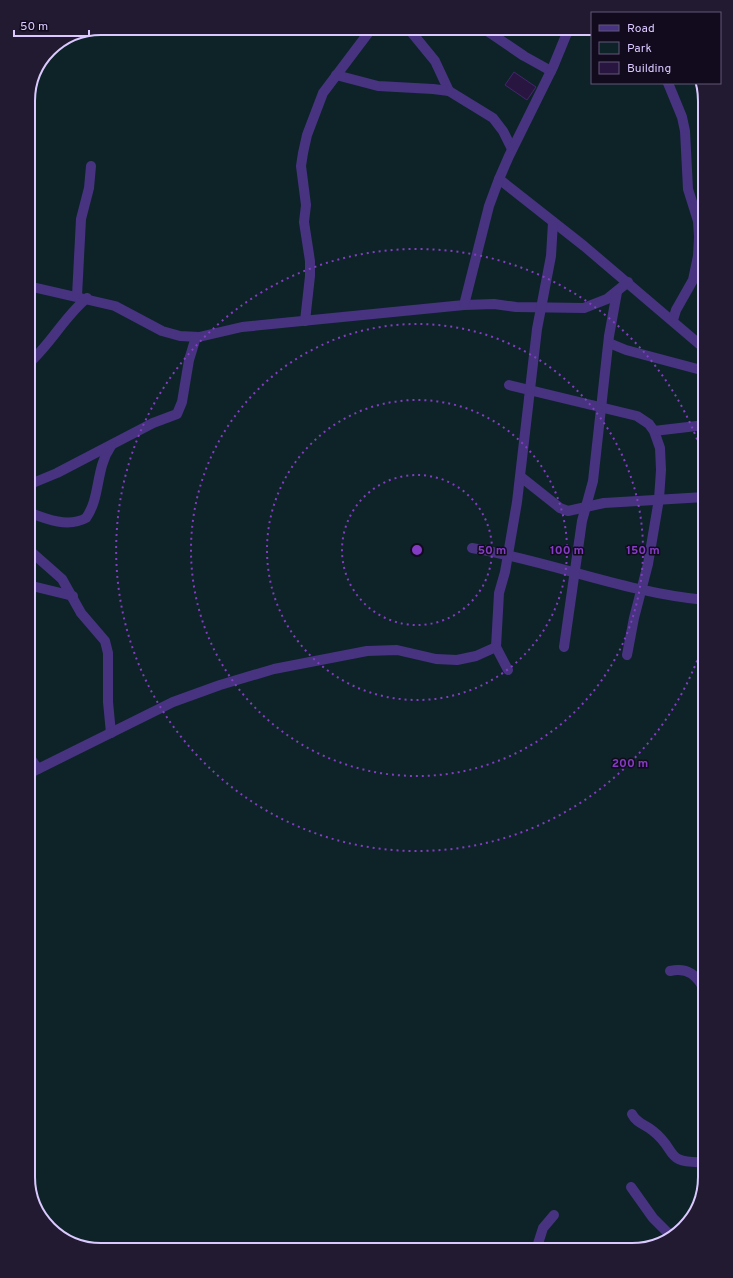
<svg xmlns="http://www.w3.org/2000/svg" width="733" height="1278" viewBox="0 0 733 1278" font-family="Overpass,sans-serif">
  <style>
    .green { fill: #0d2328 }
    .building { fill: #281640; stroke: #44266d }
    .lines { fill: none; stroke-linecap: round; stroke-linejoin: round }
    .street { stroke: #473380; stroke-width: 10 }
    .ring { fill: none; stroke: #843cc5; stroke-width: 2; stroke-dasharray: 2 4 }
    .rim { fill: none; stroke: #dac8ff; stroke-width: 2 }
    .centre { fill: #843cc5; stroke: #120b1e; stroke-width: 2 }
    .ring-label { font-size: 12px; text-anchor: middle; font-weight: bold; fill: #843cc5; stroke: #120b1e; stroke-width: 3; stroke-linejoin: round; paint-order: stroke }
  </style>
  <rect width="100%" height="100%" fill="#120b1e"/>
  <!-- green -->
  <path class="green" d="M101,28h491v55h109l4,18v1076l-12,40 -29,26 -32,7h-535l-37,-12 -25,-29 -7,-32v-1080l22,-48 23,-16z"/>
  <!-- building -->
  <path class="building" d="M514,72l22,15 -9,13 -22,-15z"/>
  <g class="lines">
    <!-- street -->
    <g class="street">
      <path d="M408,28l27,33 14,30"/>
      <path d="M483,28l41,28 27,15"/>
      <path d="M336,75l42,11 55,3 16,2 44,27 10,13 9,18"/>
      <path d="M668,83l14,34 3,14 3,58 10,32 1,16 -1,19 -5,24 -17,30 -3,10"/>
      <path d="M499,179l85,67 121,103"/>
      <path d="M28,286l87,20 47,25 18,5 19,1 43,-10 222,-22 30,-1 22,3 68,1 23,-9 21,-17"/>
      <path d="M77,296l4,-77 8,-31 2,-22"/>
      <path d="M464,305l25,-99 10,-27 10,-23 44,-89 16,-39"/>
      <path d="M305,321l5,-45v-15l-6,-39 2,-17 -5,-39 2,-13 4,-18 16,-42 49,-65"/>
      <path d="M609,343l17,7 79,21"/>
      <path d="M28,364c23,-20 36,-47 59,-66"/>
      <path d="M509,385l128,31 12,8 5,7 6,17 1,22 -2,29 -11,65 -14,54 -7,37"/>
      <path d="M654,431l51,-6"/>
      <path d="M521,477l39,31 8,3 36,-8 101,-6"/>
      <path d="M28,485l29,-12 96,-50 24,-9 5,-12 7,-42 7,-23"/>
      <path d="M28,512c18,7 40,16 58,6 15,-21 9,-49 25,-72"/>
      <path d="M472,548c78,13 154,45 233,52"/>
      <path d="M28,549l34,30 19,34 24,28 3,12v49l3,31"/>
      <path d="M28,585l45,11"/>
      <path d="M564,647l18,-126 11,-40 16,-145 8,-44"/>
      <path d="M508,670l-12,-23 3,-54 6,-21 12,-70 20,-173 14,-73 2,-34"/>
      <path d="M28,755l10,14"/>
      <path d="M28,774l145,-72 47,-17 54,-16 93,-18 30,-1 39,9 21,1 19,-4 20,-9"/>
      <path d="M670,971c18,-4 27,4 35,20"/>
      <path d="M632,1114c5,10 13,10 21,17 25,19 10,33 52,31"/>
      <path d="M631,1187l22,31 18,18"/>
      <path d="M536,1250l7,-22 11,-13"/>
    </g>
  </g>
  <!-- distance rings -->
  <g class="ring">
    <circle cx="417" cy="550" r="75"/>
    <circle cx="417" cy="550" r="150"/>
    <circle cx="417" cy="550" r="226"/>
    <path d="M705 638A301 301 0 1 1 705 462"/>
  </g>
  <!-- crop -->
  <path d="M0 0H733V1278H0ZM101 35H632A66 66 0 0 1 698 101V1177A66 66 0 0 1 632 1243H101A66 66 0 0 1 35 1177V101A66 66 0 0 1 101 35Z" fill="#221a30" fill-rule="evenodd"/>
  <path class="rim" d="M101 35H632A66 66 0 0 1 698 101V1177A66 66 0 0 1 632 1243H101A66 66 0 0 1 35 1177V101A66 66 0 0 1 101 35Z"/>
  <circle cx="417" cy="550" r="6" class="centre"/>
  <g class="ring-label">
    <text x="492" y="554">50 m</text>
    <text x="567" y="554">100 m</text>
    <text x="643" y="554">150 m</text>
    <text x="630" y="767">200 m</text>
  </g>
  <!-- legend -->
  <rect x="591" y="12" width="130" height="72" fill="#120b1e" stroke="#625778"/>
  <rect x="599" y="25" width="20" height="6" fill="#473380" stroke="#625778"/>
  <text x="627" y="32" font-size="12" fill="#dac8ff">Road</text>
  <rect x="599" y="42" width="20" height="12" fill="#0d2328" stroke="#625778"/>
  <text x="627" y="52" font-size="12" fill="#dac8ff">Park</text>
  <rect x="599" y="62" width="20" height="12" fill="#281640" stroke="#625778"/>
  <text x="627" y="72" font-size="12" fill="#dac8ff">Building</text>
  <!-- scale -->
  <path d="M14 30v6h75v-6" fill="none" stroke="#dac8ff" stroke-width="2"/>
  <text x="20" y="30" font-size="12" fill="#dac8ff" stroke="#120b1e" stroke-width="3" paint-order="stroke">50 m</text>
</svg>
